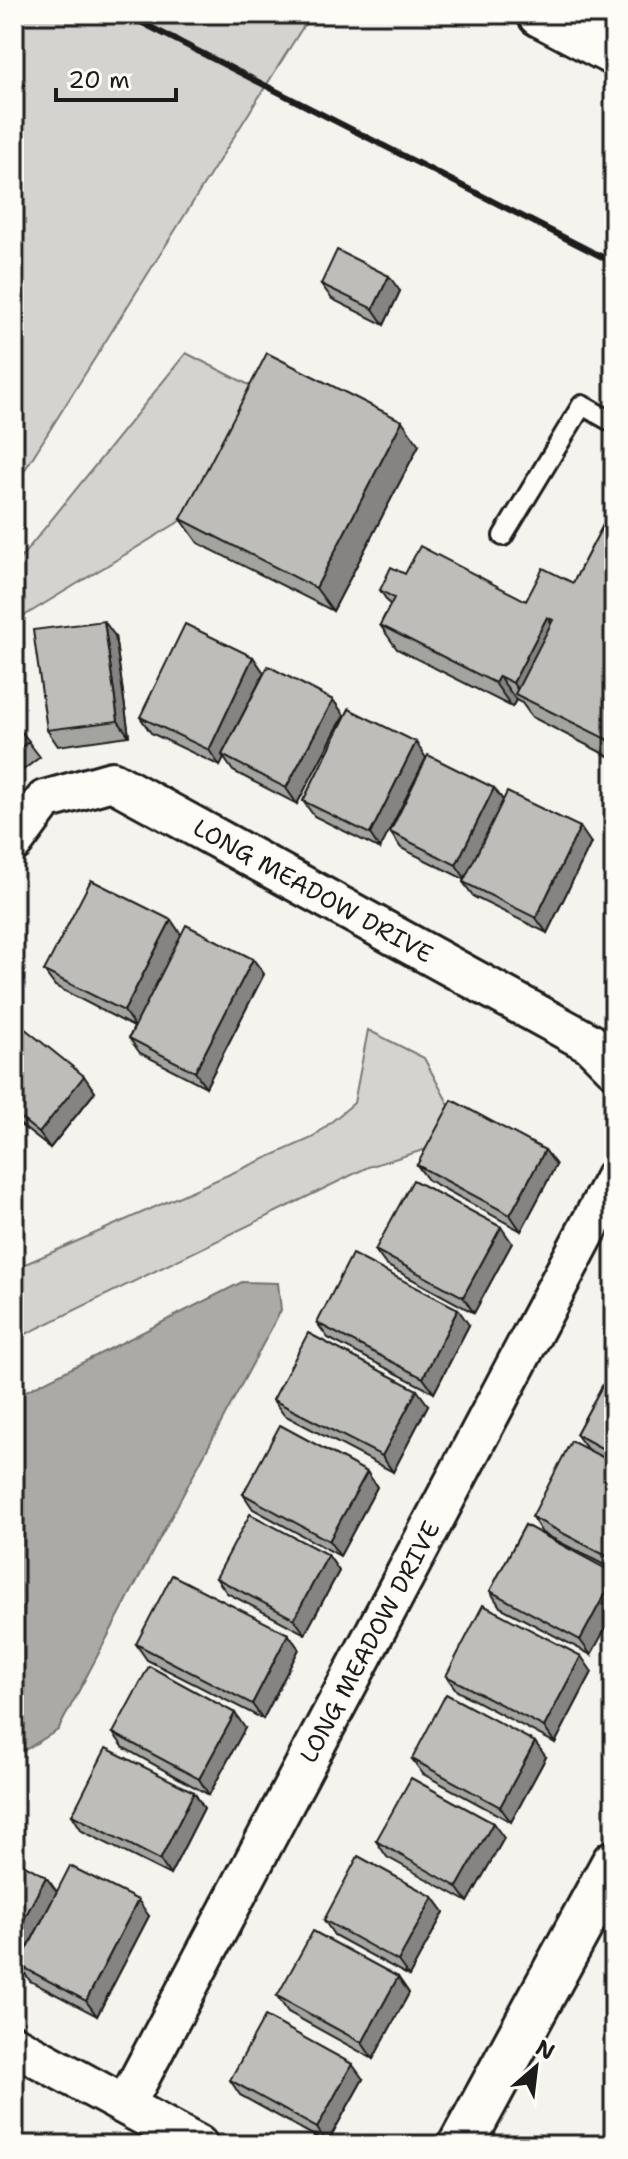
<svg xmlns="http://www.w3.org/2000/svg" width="628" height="2159" viewBox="0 0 628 2159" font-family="'Shantell Sans',sans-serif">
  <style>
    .green { fill: #d4d3cf; stroke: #787876; stroke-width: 2 }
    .water { fill: #abaaa6; stroke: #72716f; stroke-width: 2 }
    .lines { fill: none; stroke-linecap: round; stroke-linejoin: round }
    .lane-casing { stroke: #1c1c1c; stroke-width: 24 }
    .street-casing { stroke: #1c1c1c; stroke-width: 44 }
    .secondary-casing { stroke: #1c1c1c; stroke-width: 50 }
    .lane { stroke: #fdfcf7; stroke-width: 18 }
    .street { stroke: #fdfcf7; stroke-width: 38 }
    .secondary { stroke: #fdfcf7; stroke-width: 44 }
    .rail { stroke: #1c1c1c; stroke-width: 6 }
    .wall { fill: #a3a3a0; stroke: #1c1c1c; stroke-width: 2 }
    .shaded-wall { fill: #858482; stroke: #1c1c1c; stroke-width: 2 }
    .building { fill: #bebdba; stroke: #1c1c1c; stroke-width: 2 }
    .labels { text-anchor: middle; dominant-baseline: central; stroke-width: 6; stroke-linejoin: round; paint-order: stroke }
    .street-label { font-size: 24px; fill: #1c1c1c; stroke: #fdfcf7 }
  </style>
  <rect width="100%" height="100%" fill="#f4f3ee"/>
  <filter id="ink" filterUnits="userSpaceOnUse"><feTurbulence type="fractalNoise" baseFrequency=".0125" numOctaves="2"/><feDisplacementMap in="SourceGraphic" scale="16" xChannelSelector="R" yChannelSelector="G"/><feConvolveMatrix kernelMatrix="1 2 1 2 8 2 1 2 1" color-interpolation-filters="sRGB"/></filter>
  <g filter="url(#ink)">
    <!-- green -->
    <g class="green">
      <path d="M14,14h297l-297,473z"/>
      <path d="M186,353l75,38 -61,118 -186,113v-56z"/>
      <path d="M368,1030l56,28 42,79 -98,30 -354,173v-71l298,-131 42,-35z"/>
    </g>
    <!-- water -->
    <path class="water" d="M242,1282l36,1 3,27 -223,420 -38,23 -6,-1v-355z"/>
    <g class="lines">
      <!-- lane casing -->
      <g class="lane-casing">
        <path id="lane" d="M503,536l79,-131 32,18"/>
      </g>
      <!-- street casing -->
      <g class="street-casing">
        <g id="street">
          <path d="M14,842l31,-42 67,-19 478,262 24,24"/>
          <path d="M14,2045l184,100"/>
          <path d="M126,2104l488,-925"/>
        </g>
      </g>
      <!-- secondary casing -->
      <g class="secondary-casing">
        <g id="secondary">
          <path d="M540,14l74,39"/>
          <path d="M461,2145l153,-282"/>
        </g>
      </g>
      <!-- lane -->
      <use href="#lane" class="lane"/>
      <!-- street -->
      <use href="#street" class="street"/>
      <!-- secondary -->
      <use href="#secondary" class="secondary"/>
      <!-- rail -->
      <path class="rail" d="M125,14l489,249"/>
    </g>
    <!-- wall -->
    <g class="wall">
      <path d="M321,284l79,7 -16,34 -52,-26z"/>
      <path d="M419,445l-86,166 -135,-68 -17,-24z"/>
      <path d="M614,504v255l-82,-42 -10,-14 -6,-3 -4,7 -115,-58 -17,-24 10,-20 -10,-15 25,-16 121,27 47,-18z"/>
      <path d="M115,636l14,100 -71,10 -11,-16z"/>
      <path d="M253,657l11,16 69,27 11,15 -47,89 -64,-33 -9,-13 -4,8 -69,-33 -11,-16z"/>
      <path d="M14,681l6,8 -6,5z"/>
      <path d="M349,709l31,140 -66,-33 -11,-15z"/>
      <path d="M14,723l26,34 -26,20z"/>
      <path d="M494,788l9,12 88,43 -44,90 -73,-36 -11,-15 1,-3 -63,-31 -11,-16z"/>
      <path d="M171,920l10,15 72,24 11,15 -58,113 -66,-34 -11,-15 5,-11 -79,-41 -11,-15z"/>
      <path d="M14,1020l81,72 -45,56 -36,-28z"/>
      <path d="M545,1150l11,15 -35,66 -93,-51 -11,-15z"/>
      <path d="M512,1243l-38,70 -88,-48 -11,-15z"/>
      <path d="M317,1323l152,2 -35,68 -106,-55z"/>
      <path d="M614,1364v206l-72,-37 -10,-16 55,-68 -11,-15z"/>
      <path d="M273,1400l155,5 -35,67 -109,-57z"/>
      <path d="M367,1472l10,15 -37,69 -87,-47 -10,-15z"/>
      <path d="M525,1525l66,130 -91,-48 -10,-16z"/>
      <path d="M328,1555l11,16 -34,63 -78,-41 -11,-15z"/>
      <path d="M288,1634l11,15 -36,70 -116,-59 -11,-16z"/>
      <path d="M592,1672l-37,71 -98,-52 -11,-15z"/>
      <path d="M245,1728l-36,67 -85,-47 -11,-15z"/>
      <path d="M546,1757l-35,65 -88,-48 -11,-15z"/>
      <path d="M204,1808l-34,67 -88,-44 -10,-16z"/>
      <path d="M504,1838l-36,64 -81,-45 -11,-16z"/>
      <path d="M14,1859l32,18 11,15 92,24 -52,100 -67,-35 -11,-16v-1l-5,-3z"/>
      <path d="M433,1897l11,15 -35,64 -75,-41 -10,-15z"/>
      <path d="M398,1977l11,16 -36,66 -85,-47 -11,-16z"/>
      <path d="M363,2079l-36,64 -87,-48 -10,-15z"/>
    </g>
    <!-- shaded-wall -->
    <g class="shaded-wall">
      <path d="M389,276l11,15 -16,34 -11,-16z"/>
      <path d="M402,421l17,24 -86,166 -17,-23z"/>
      <path d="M547,617l17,23 -41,58 -10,-15z"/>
      <path d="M104,621l11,15 14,100 -11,-15z"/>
      <path d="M253,657l11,16 -42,82 2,3 -4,8 -11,-16z"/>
      <path d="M499,676l17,24 -4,7 -17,-24z"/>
      <path d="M333,700l11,15 -47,89 -11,-16z"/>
      <path d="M416,742l10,16 -46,91 -10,-15z"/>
      <path d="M494,788l11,15 -38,78 -11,-16z"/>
      <path d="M580,827l11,16 -44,90 -11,-15z"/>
      <path d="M171,920l11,16 -47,91 -11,-16z"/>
      <path d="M253,959l11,15 -58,113 -11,-15z"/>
      <path d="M84,1076l11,16 -45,56 -11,-15z"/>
      <path d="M545,1150l11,15 -35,66 -11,-16z"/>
      <path d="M501,1227l11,16 -38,70 -11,-16z"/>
      <path d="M458,1309l11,16 -35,68 -11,-15z"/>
      <path d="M417,1390l11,15 -35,67 -11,-16z"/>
      <path d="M367,1472l10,15 -37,69 -11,-15z"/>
      <path d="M328,1555l11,16 -34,63 -11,-15z"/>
      <path d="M614,1577v36l-23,42 -11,-15z"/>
      <path d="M288,1634l11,15 -36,70 -11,-15z"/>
      <path d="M581,1656l11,16 -37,71 -11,-16z"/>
      <path d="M235,1713l10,15 -36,67 -10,-16z"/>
      <path d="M535,1742l11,15 -35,65 -11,-15z"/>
      <path d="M194,1792l10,16 -34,67 -10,-15z"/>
      <path d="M493,1823l11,15 -36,64 -11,-15z"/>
      <path d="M46,1877l11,15 -38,72 -5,-7v-19z"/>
      <path d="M433,1897l11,15 -35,64 -11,-15z"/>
      <path d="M138,1900l11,16 -52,100 -11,-15z"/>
      <path d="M398,1977l11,16 -36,66 -11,-16z"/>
      <path d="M352,2064l11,15 -36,64 -10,-15z"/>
    </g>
    <!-- building -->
    <g class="building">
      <path d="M337,250l52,26 -16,33 -52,-25z"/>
      <path d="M267,353l135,68 -86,167 -135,-69z"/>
      <path d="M614,504v239l-99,-49 38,-74 -6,-3 -34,66 -14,-7 -4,7 -115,-58 14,-27 -14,-8 11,-23 14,7 15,-28 106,55 17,-33 30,15z"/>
      <path d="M104,621l14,100 -71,9 -14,-100z"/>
      <path d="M185,624l68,33 -44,93 -69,-33z"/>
      <path d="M268,666l65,34 -47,88 -64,-33z"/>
      <path d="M349,709l67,33 -46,92 -67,-33z"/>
      <path d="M14,723l15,18 -15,12z"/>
      <path d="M428,755l66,33 -38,77 -66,-33z"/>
      <path d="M507,792l73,35 -44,91 -73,-36z"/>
      <path d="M91,880l80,40 -47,91 -80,-40z"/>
      <path d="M186,925l67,34 -58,113 -66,-34z"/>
      <path d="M14,1020l70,56 -45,57 -25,-20z"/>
      <path d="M452,1100l93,50 -35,65 -93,-50z"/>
      <path d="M413,1180l88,47 -38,70 -88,-47z"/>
      <path d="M352,1254l106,55 -35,69 -106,-55z"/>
      <path d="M308,1333l109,57 -35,66 -109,-56z"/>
      <path d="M614,1364v91l-38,-21z"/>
      <path d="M280,1425l87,47 -38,69 -86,-47z"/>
      <path d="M571,1441l43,22v97l-82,-43z"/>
      <path d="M250,1514l78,41 -34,64 -78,-41z"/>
      <path d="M525,1525l89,48v4l-34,63 -90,-49z"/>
      <path d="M172,1575l116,59 -36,70 -116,-60z"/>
      <path d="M483,1605l98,51 -37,71 -98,-51z"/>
      <path d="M149,1666l86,47 -36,66 -86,-46z"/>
      <path d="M446,1694l89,48 -35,65 -88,-48z"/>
      <path d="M106,1748l88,44 -34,68 -88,-45z"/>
      <path d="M411,1778l82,45 -36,64 -81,-46z"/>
      <path d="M358,1856l75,41 -35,64 -74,-41z"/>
      <path d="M14,1859l32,18 -32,61z"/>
      <path d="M70,1866l68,34 -52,101 -67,-36z"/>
      <path d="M313,1931l85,46 -36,66 -85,-47z"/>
      <path d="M265,2016l87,48 -35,64 -87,-48z"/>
    </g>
  </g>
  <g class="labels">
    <!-- street labels -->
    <g class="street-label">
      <text transform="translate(313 891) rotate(29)">LONG MEADOW DRIVE</text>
      <text transform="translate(370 1642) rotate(-62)">LONG MEADOW DRIVE</text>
    </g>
  </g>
  <!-- margin -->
  <rect width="628" height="2159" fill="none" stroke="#fdfcf7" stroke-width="48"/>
  <rect x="24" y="24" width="580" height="2111" fill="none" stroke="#1c1c1c" stroke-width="3" filter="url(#ink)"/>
  <!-- north arrow -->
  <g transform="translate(536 2067) rotate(28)" stroke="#fdfcf7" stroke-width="6" paint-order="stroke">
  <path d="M0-6L14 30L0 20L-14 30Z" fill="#1c1c1c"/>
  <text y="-12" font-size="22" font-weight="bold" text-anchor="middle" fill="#1c1c1c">N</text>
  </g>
  <!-- scale -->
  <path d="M56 88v12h120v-12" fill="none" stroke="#1c1c1c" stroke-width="4"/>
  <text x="68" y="88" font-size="24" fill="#1c1c1c" stroke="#fdfcf7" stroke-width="6" paint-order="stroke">20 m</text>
</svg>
